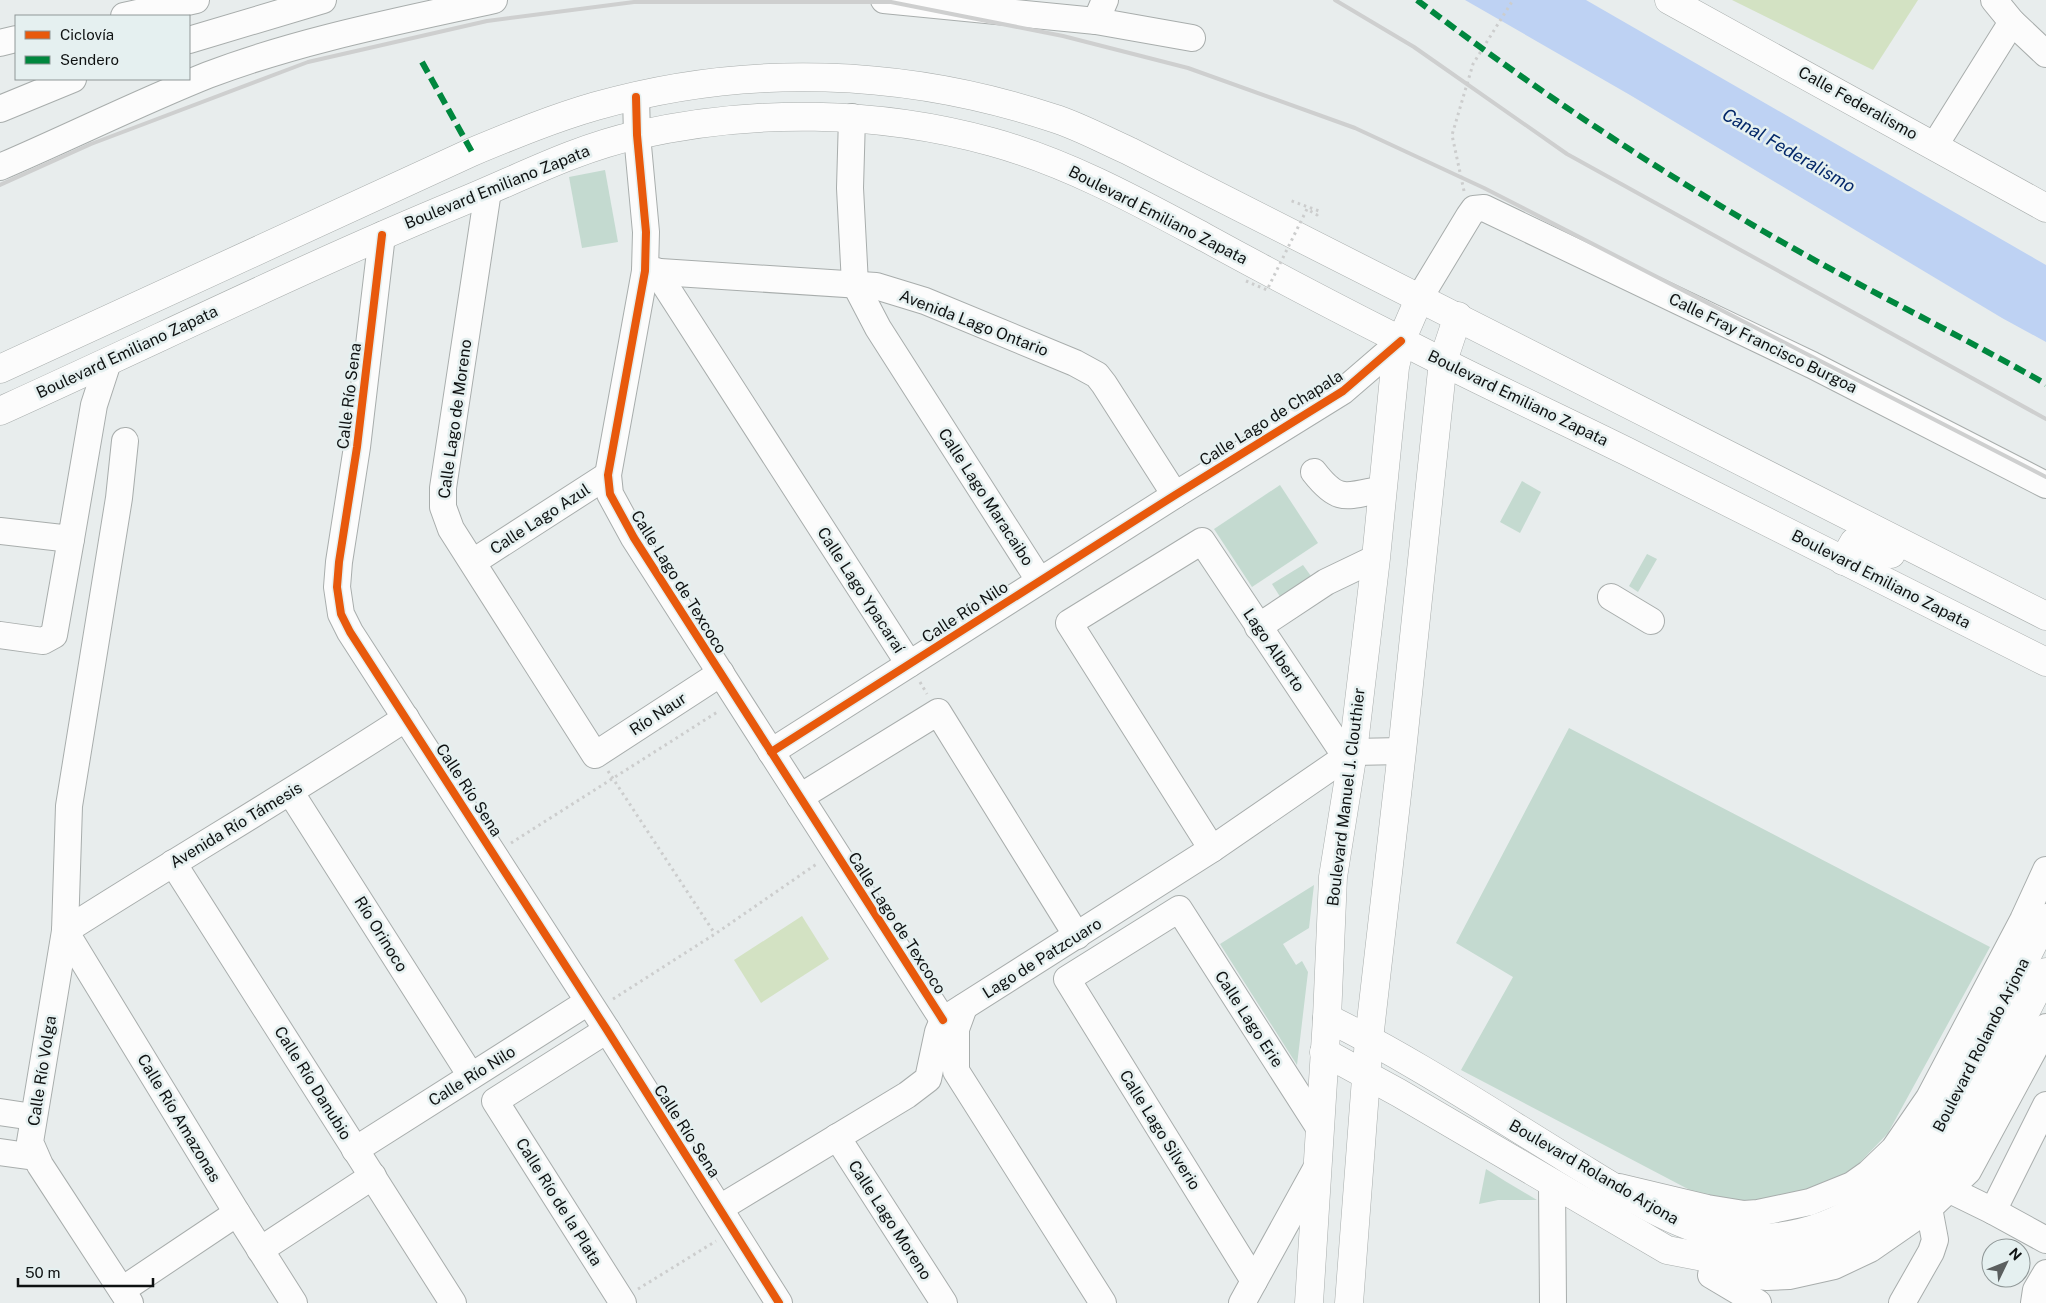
<svg xmlns="http://www.w3.org/2000/svg" width="2046" height="1303" viewBox="0 0 2046 1303" font-family="'Public Sans',sans-serif">
  <style>
    .green { fill: #d3e2c3 }
    .water { fill: #bed2f3 }
    .building { fill: #c4dad0 }
    .lines { fill: none; stroke-linecap: round; stroke-linejoin: round }
    .minor-casing { stroke: #a8adac; stroke-width: 28 }
    .major-casing { stroke: #a8adac; stroke-width: 29 }
    .path { stroke: #cccdcd; stroke-width: 3; stroke-dasharray: 2.5 4; stroke-linecap: butt }
    .minor { stroke: #fcfcfc; stroke-width: 26 }
    .major { stroke: #fcfcfc; stroke-width: 28 }
    .rail { stroke: #cecfcf; stroke-width: 4 }
    .path-bridge { stroke: #cccdcd; stroke-width: 3; stroke-dasharray: 2.5 4; stroke-linecap: butt }
    .quiet { stroke: #00873e; stroke-width: 6; stroke-dasharray: 12 6; stroke-linecap: butt }
    .cycleway-casing { stroke: #e5f0f0; stroke-width: 11 }
    .cycleway { stroke: #e8590c; stroke-width: 8 }
    .labels { text-anchor: middle; dominant-baseline: central; stroke-width: 5; stroke-linejoin: round; paint-order: stroke }
    .street-label { font-size: 16px; fill: #0f1212; stroke: #e5f0f0 }
    .water-label { font-size: 18px; font-style: italic; fill: #042869; stroke: #e5f0f0 }
  </style>
  <rect width="100%" height="100%" fill="#e8eded"/>
  <!-- green -->
  <g class="green">
    <path d="M1732,0h186l-45,70z"/>
    <path d="M802,916l27,43 -68,44 -27,-43z"/>
  </g>
  <!-- water -->
  <path class="water" d="M1465,0h121l460,265v77l-44,-24 -372,-223z"/>
  <!-- building -->
  <g class="building">
    <path d="M605,170l13,72 -36,6 -13,-71z"/>
    <path d="M1522,481l19,11 -21,41 -20,-11z"/>
    <path d="M1280,485l38,58 -66,44 -38,-58z"/>
    <path d="M1647,554l10,5 -19,33 -9,-6z"/>
    <path d="M1303,565l13,18 -32,20 -12,-19z"/>
    <path d="M1569,728l421,219 -102,186 -39,41 -77,31 -65,-6 -246,-129 52,-93 -57,-34z"/>
    <path d="M1314,885l-5,43 -26,16 13,21 6,-4 6,11 -11,93 -77,-121z"/>
    <path d="M1486,1169l19,12 32,19h-39l-19,4z"/>
  </g>
  <g class="lines">
    <!-- minor casing -->
    <g class="minor-casing">
      <g id="minor">
        <path d="M884,0l212,21 96,17"/>
        <path d="M1994,0l18,22 34,32"/>
        <path d="M124,16l72,-16"/>
        <path d="M1096,21l9,-21"/>
        <path d="M189,40l134,-40"/>
        <path d="M0,43l16,-4"/>
        <path d="M636,97l1,38 9,97 -1,39 -37,204 2,19 24,44 309,482"/>
        <path d="M0,109l73,-30"/>
        <path d="M852,117l-2,71 5,96 23,44 161,252"/>
        <path d="M1935,145l77,-123"/>
        <path d="M0,167c70,-30 138,-64 208,-92 92,-35 191,-54 286,-75"/>
        <path d="M488,191l-45,297v19l8,22 144,226 126,-82"/>
        <path d="M382,235l-25,212 -18,115 -2,25 4,27 9,18 257,398 172,273"/>
        <path d="M645,271l231,15 49,15 150,62 22,12 7,9 71,111"/>
        <path d="M656,271l253,393"/>
        <path d="M1420,297l49,-81 5,-7 10,-1 328,157 234,120"/>
        <path d="M125,441l-6,57 -50,308 -4,125 -35,211 10,23 90,138"/>
        <path d="M1314,472c25,32 32,24 69,17"/>
        <path d="M0,531l71,8 23,-134 14,-43"/>
        <path d="M473,562l135,-87"/>
        <path d="M1611,597l40,24"/>
        <path d="M1258,627l68,-45 50,-24"/>
        <path d="M0,635l43,6 11,-6 17,-96"/>
        <path d="M771,752l404,-257 168,-104 58,-50"/>
        <path d="M291,793l180,283"/>
        <path d="M800,797l138,-85 139,224"/>
        <path d="M1212,849l-143,-226 133,-82 144,216"/>
        <path d="M173,863l280,440"/>
        <path d="M65,931l172,282 57,90"/>
        <path d="M65,931c113,-72 229,-140 341,-213"/>
        <path d="M964,1007l-8,22v42l147,232"/>
        <path d="M607,1030l-112,71 128,202"/>
        <path d="M0,1112l33,5"/>
        <path d="M837,1137l107,166"/>
        <path d="M355,1150l233,-148"/>
        <path d="M0,1152l35,5"/>
        <path d="M1552,1184l1,119"/>
        <path d="M1619,1187l88,21 37,6 14,-1 52,-11 42,-17 17,-12 25,-24 35,-51 94,-178 23,-50"/>
        <path d="M1950,1190l43,21 53,29"/>
        <path d="M720,1208l187,-113 21,-16 10,-47 5,-12 269,-171 141,-97 49,-1"/>
        <path d="M1993,1211l53,-106"/>
        <path d="M260,1250l113,-74"/>
        <path d="M1711,1275l47,28"/>
        <path d="M1717,1278l5,-6 45,5 22,-1 45,-10 36,-17 59,-41 39,-37 78,-144"/>
        <path d="M1254,1281l-187,-302 112,-70 141,220"/>
        <path d="M122,1290l115,-77"/>
        <path d="M1242,1303l75,-136"/>
        <path d="M1902,1303l29,-51 4,-12 -6,-32"/>
        <path d="M2034,1303l2,-13 10,-17"/>
      </g>
    </g>
    <!-- major casing -->
    <g class="major-casing">
      <g id="major">
        <path d="M1669,0l377,208"/>
        <path d="M0,369l472,-217c41,-17 82,-34 124,-46 151,-43 309,-37 457,12 26,8 51,22 76,33l917,465"/>
        <path d="M0,411c153,-69 304,-144 459,-208 59,-24 115,-54 178,-68 117,-26 239,-25 355,7 76,21 145,59 214,96 62,34 125,67 188,99 76,40 155,76 232,114 140,69 280,140 420,211"/>
        <path d="M1843,561l11,-19 6,-2 31,14"/>
        <path d="M1327,1018c84,41 162,93 242,142 48,29 109,71 166,78 9,2 18,0 27,0 80,-3 141,-53 182,-118l102,-202"/>
        <path d="M1324,1052l75,41 268,157 57,11 31,1 36,-3 46,-14 41,-19 25,-20 31,-33 29,-40 83,-161"/>
        <path d="M1309,1303l18,-285 6,-141 20,-125 23,-194 19,-191 6,-26 19,-44"/>
        <path d="M1349,1303l20,-264 33,-288 41,-390 15,-45"/>
      </g>
    </g>
    <!-- path -->
    <g class="path">
      <path d="M1464,191l-12,-56 21,-71 40,-64"/>
      <path d="M920,682l7,12"/>
      <path d="M608,771l107,163"/>
      <path d="M511,843l208,-132"/>
      <path d="M613,999l102,-65 103,-71"/>
      <path d="M638,1289l78,-48"/>
    </g>
    <!-- minor -->
    <use href="#minor" class="minor"/>
    <!-- major -->
    <use href="#major" class="major"/>
    <!-- rail -->
    <g class="rail">
      <path d="M1335,0l79,47 153,107 479,265"/>
      <path d="M0,185l91,-41 217,-82 179,-41 147,-19h257l172,34 125,32 167,60 129,60 562,289"/>
    </g>
    <!-- path-bridge -->
    <path class="path-bridge" d="M1246,281l21,9 40,-81 10,6 2,-4 -30,-11"/>
    <!-- quiet -->
    <g class="quiet">
      <path d="M1417,0c110,84 226,161 346,231 93,54 189,100 283,153"/>
      <path d="M422,62l50,90"/>
    </g>
    <!-- cycleway casing -->
    <g class="cycleway-casing">
      <g id="cycleway">
        <path d="M636,97l1,38 9,97 -1,39 -37,204 2,19 24,44 309,482"/>
        <path d="M382,235l-25,212 -18,115 -2,25 4,27 9,18 257,398 172,273"/>
        <path d="M771,752l404,-257 168,-104 58,-50"/>
      </g>
    </g>
    <!-- cycleway -->
    <use href="#cycleway" class="cycleway"/>
  </g>
  <g class="labels">
    <!-- street labels -->
    <g class="street-label">
      <text transform="translate(1858 103) rotate(29)">Calle Federalismo</text>
      <text transform="translate(497 187) rotate(-22)">Boulevard Emiliano Zapata</text>
      <text transform="translate(1158 215) rotate(27)">Boulevard Emiliano Zapata</text>
      <text transform="translate(974 323) rotate(21)">Avenida Lago Ontario</text>
      <text transform="translate(1763 343) rotate(26)">Calle Fray Francisco Burgoa</text>
      <text transform="translate(127 352) rotate(-25)">Boulevard Emiliano Zapata</text>
      <text transform="translate(349 396) rotate(-83)">Calle Río Sena</text>
      <text transform="translate(1518 398) rotate(26)">Boulevard Emiliano Zapata</text>
      <text transform="translate(1271 418) rotate(-32)">Calle Lago de Chapala</text>
      <text transform="translate(455 419) rotate(-82)">Calle Lago de Moreno</text>
      <text transform="translate(986 497) rotate(57)">Calle Lago Maracaibo</text>
      <text transform="translate(540 519) rotate(-33)">Calle Lago Azul</text>
      <text transform="translate(1881 579) rotate(27)">Boulevard Emiliano Zapata</text>
      <text transform="translate(679 582) rotate(58)">Calle Lago de Texcoco</text>
      <text transform="translate(861 590) rotate(57)">Calle Lago Ypacaraí</text>
      <text transform="translate(965 612) rotate(-33)">Calle Río Nilo</text>
      <text transform="translate(1274 650) rotate(56)">Lago Alberto</text>
      <text transform="translate(658 714) rotate(-33)">Río Naur</text>
      <text transform="translate(469 790) rotate(57)">Calle Río Sena</text>
      <text transform="translate(1346 797) rotate(-83)">Boulevard Manuel J. Clouthier</text>
      <text transform="translate(236 825) rotate(-31)">Avenida Río Támesis</text>
      <text transform="translate(897 923) rotate(57)">Calle Lago de Texcoco</text>
      <text transform="translate(381 934) rotate(58)">Río Orinoco</text>
      <text transform="translate(1042 958) rotate(-32)">Lago de Patzcuaro</text>
      <text transform="translate(1249 1019) rotate(57)">Calle Lago Erie</text>
      <text transform="translate(1981 1045) rotate(-63)">Boulevard Rolando Arjona</text>
      <text transform="translate(42 1071) rotate(-81)">Calle Río Volga</text>
      <text transform="translate(472 1076) rotate(-32)">Calle Río Nilo</text>
      <text transform="translate(313 1083) rotate(58)">Calle Río Danubio</text>
      <text transform="translate(179 1118) rotate(59)">Calle Río Amazonas</text>
      <text transform="translate(1160 1130) rotate(58)">Calle Lago Silverio</text>
      <text transform="translate(687 1131) rotate(57)">Calle Río Sena</text>
      <text transform="translate(1594 1172) rotate(30)">Boulevard Rolando Arjona</text>
      <text transform="translate(559 1202) rotate(58)">Calle Río de la Plata</text>
      <text transform="translate(890 1220) rotate(57)">Calle Lago Moreno</text>
    </g>
    <!-- water labels -->
    <g class="water-label">
      <text transform="translate(1789 150) rotate(30)">Canal Federalismo</text>
    </g>
  </g>
  <!-- legend -->
  <rect x="15" y="15" width="175" height="65" fill="#e5f0f0" stroke="#8f9797"/>
  <rect x="25" y="31" width="25" height="8" fill="#e8590c" stroke="#8f9797"/>
  <text x="60" y="40" font-size="15" fill="#0f1212">Ciclovía</text>
  <rect x="25" y="56" width="25" height="8" fill="#00873e" stroke="#8f9797"/>
  <text x="60" y="65" font-size="15" fill="#0f1212">Sendero</text>
  <!-- north arrow -->
  <g transform="translate(2006 1263) rotate(47)"><circle r="24" fill="#e5f0f0" stroke="#8f9797"/>
  <path d="M0-4L9 19L0 12L-9 19Z" fill="#5b5f5f"/>
  <text y="-8" font-size="14" font-weight="bold" text-anchor="middle" fill="#0f1212">N</text>
  </g>
  <!-- scale -->
  <path d="M18 1278v8h135v-8" fill="none" stroke="#0f1212" stroke-width="2.5"/>
  <text x="25" y="1278" font-size="15" fill="#0f1212" stroke="#e5f0f0" stroke-width="4" paint-order="stroke">50 m</text>
</svg>
